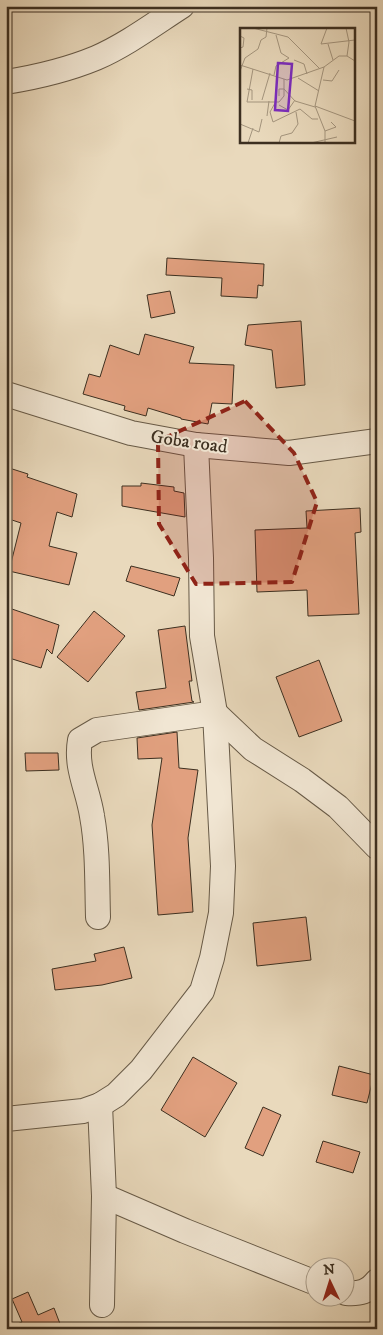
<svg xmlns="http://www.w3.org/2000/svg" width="383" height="1335" viewBox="0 0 383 1335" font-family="'IM FELL DW Pica',serif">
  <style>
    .building { fill: #e1a07f; stroke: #3c2f20 }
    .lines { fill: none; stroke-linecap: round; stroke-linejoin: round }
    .minor-casing { stroke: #675a47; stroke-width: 26 }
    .minor { stroke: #f1e6d3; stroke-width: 24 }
    .marked { fill: #8f2418; fill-opacity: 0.2; stroke: #8f2418; stroke-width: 4; stroke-dasharray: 10 6; stroke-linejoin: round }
    .labels { text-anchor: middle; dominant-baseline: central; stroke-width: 4; stroke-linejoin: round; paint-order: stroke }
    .street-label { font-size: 19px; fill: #3c2f20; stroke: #f1e6d3 }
    .inset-road { fill: none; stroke: #a4957e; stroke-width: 1 }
    .view { fill: #7b2cbf; fill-opacity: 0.15; stroke: #7b2cbf; stroke-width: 2.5 }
    .inset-edge { fill: none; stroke: #3c2f20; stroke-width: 2.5 }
  </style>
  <rect width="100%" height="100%" fill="#e9d9bc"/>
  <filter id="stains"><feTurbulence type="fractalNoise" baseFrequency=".004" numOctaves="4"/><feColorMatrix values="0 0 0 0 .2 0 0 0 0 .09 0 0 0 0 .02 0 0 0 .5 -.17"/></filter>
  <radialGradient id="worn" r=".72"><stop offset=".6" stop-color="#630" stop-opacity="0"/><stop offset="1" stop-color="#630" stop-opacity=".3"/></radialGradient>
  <!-- building -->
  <g class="building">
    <path d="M167,258l97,6 -1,22 -5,-1 -1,13 -36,-2 1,-18 -56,-3z"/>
    <path d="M170,291l5,22 -24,5 -4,-23z"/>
    <path d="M301,321l4,64 -29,3 -4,-38 -27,-5 3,-20z"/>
    <path d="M145,334l49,13 -5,16 45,2 -2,39 -20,-1 -4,21 -27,-5v-1l-33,-10 -2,8 -22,-6 1,-4 -42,-12 6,-20 11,3 10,-32 29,10z"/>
    <path d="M6,467l22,7 -1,3 50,17 -5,23 -15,-5 -8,34 28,7 -8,32 -60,-14 12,-48 -15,-5z"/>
    <path d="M141,483l33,4v4l10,2 1,24 -63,-11v-20h19z"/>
    <path d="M360,508l1,24 -6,1 4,81 -51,2 -1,-26 -50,2 -2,-62 52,-2 -1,-17z"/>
    <path d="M131,566l49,12 -6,18 -48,-15z"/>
    <path d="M6,607l53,18 -7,29 -5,-5 -6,19 -35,-11z"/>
    <path d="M94,611l31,25 -37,46 -31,-25z"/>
    <path d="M185,626l7,55h-3l3,20 2,1 -55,8 -3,-18 30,-4 -8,-58z"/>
    <path d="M319,660l23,61 -43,16 -23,-60z"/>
    <path d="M177,732l2,36 19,2 -10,68 5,74 -35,3 -6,-90 10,-67 -24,1 -1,-21z"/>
    <path d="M25,753h33l1,17 -33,1z"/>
    <path d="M306,917l5,43 -54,6 -4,-43z"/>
    <path d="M124,947l8,31 -30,7 -47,5 -3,-21 44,-8 -2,-7z"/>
    <path d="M193,1057l44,26 -32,54 -44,-27z"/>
    <path d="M339,1066l35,9 -7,28 -35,-8z"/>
    <path d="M263,1107l18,8 -18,41 -18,-8z"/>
    <path d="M323,1141l37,11 -7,21 -37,-11z"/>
    <path d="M28,1292l10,23 16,-7 8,21h-56l16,-7 -10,-23z"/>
  </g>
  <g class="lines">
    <!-- minor casing -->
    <g class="minor-casing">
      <g id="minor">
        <path d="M6,82c31,-5 61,-12 90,-24 30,-13 58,-34 86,-52"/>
        <path d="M6,394l125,39 65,12 93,8 88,-12"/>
        <path d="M98,917c-1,-34 0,-68 -6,-101 -4,-27 -17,-48 -12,-76l17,-10 118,-17 38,36 49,31 36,27 39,40"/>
        <path d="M100,1105l4,91 -2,109"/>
        <path d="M6,1119l77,-8 17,-6 16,-10 25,-25 61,-79 10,-33 9,-45 2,-47 -8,-153 -13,-77 -1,-78 -5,-113"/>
        <path d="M104,1196l81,35 131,52"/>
        <path d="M346,1293c14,1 22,-1 31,-12"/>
      </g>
    </g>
    <!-- minor -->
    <use href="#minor" class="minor"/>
  </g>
  <!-- marked area -->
  <path class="marked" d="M245,401l49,52 23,49 -25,80 -96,2 -37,-60 -1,-83z"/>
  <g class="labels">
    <!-- street labels -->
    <g class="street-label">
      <text transform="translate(189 442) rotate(8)">Goba road</text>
    </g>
  </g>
  <!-- overview -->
  <g transform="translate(240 28)">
    <rect width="115" height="115" fill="#e9d9bc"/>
    <path class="inset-road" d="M13,0l35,9 32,32M87,0l-6,16 34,-4M106,0l3,14 -2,14M0,8l4,2 -1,9 -3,1M88,16l5,16M54,32l10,4 3,10M0,37l47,15 37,-13 15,-11h8l8,5M84,39l-9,39 10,25v12M13,41l-6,33h32l5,-6v-17M0,43l5,-13 13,-9 3,-9 5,-3 1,-9M34,47l2,-9 13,-8 -8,-5 -5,-18M58,50l21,13M83,52l9,1 7,-11M7,61l5,1v10M39,68v-7h5l11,12 20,6M22,72l8,-27M35,75l-5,9 3,10 27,-13 12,10h6M39,77l9,5 7,-10M75,78l40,15M27,88l2,-15M0,96l19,8 3,-13M85,103l11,-4 -5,-5M8,115l5,-15M39,115l2,-7 11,-3 6,-9 -2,-12M71,115l26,-6"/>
    <path class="view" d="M38,35l14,1 -4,47 -13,-1z"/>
    <rect width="115" height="115" class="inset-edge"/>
  </g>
  <!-- margin -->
  <rect width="383" height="1335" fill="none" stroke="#e9d9bc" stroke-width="25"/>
  <rect x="8" y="8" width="368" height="1320" fill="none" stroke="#3c2f20" stroke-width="2.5"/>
  <rect x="12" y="12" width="358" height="1310" fill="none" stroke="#3c2f20"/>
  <!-- north arrow -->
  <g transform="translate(330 1282) rotate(356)"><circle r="24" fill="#f1e6d3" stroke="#a99d8b"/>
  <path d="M0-4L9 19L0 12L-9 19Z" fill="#8f2418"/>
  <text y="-8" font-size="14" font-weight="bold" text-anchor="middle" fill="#3c2f20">N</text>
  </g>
  <rect width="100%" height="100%" filter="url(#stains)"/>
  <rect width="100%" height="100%" fill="url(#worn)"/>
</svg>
